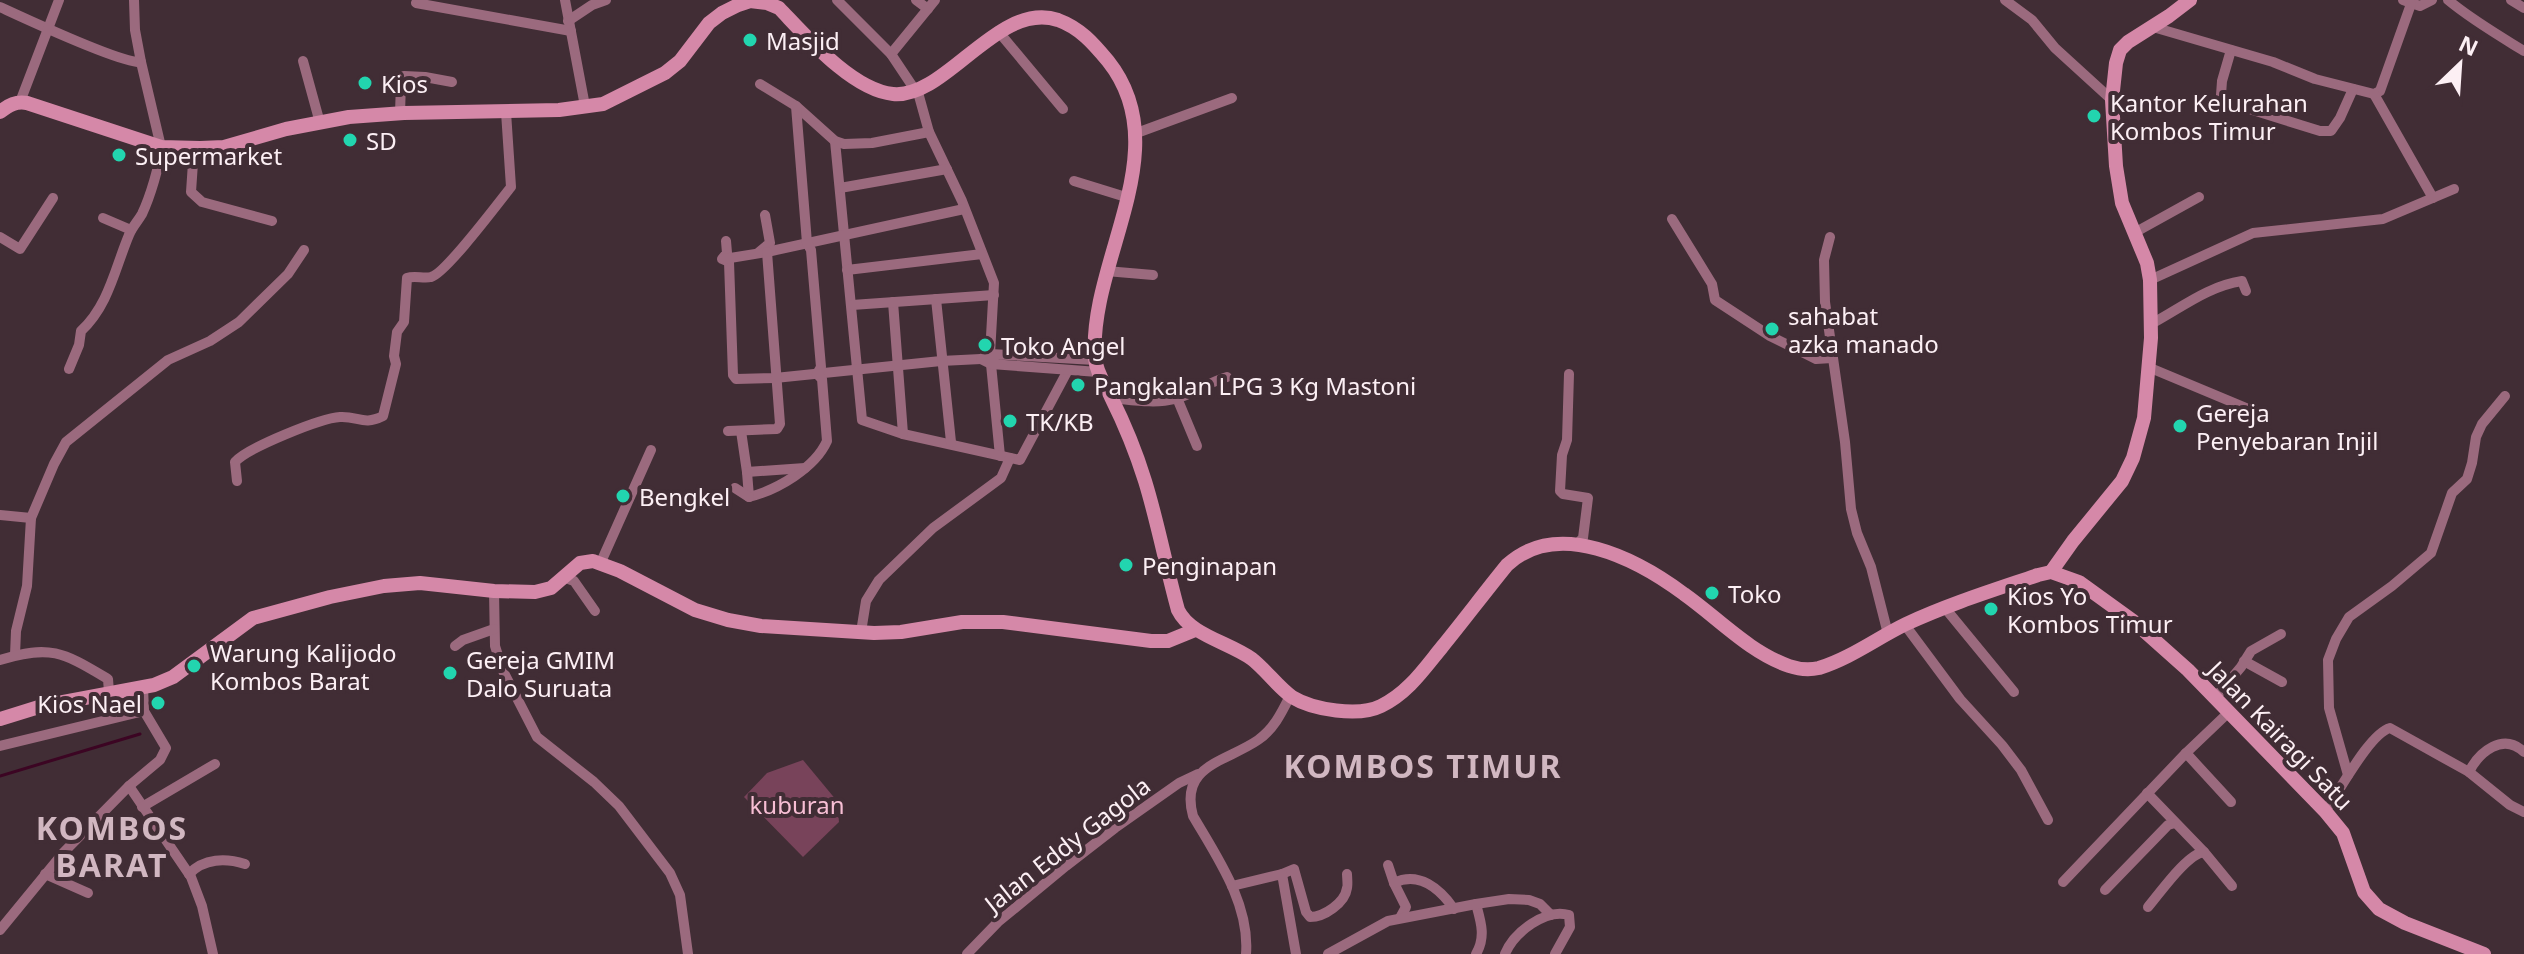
<svg xmlns="http://www.w3.org/2000/svg" width="2524" height="954" viewBox="0 0 2524 954" font-family="'Noto Sans',sans-serif">
  <style>
    .green { fill: #78435a }
    .lines { fill: none; stroke-linecap: round; stroke-linejoin: round }
    .stream { stroke: #3c0523; stroke-width: 3 }
    .street { stroke: #9b6a7e; stroke-width: 10 }
    .secondary { stroke: #d588a8; stroke-width: 14 }
    .poi-dot { fill: #22d5af; stroke: #412d35; stroke-width: 3 }
    .labels { text-anchor: middle; dominant-baseline: central; stroke-width: 8; stroke-linejoin: round; paint-order: stroke }
    .poi-label { font-size: 24px; fill: #fceff4; stroke: #412d35; text-anchor: start }
    .street-label { font-size: 24px; fill: #fceff4; stroke: #412d35 }
    .park-label { font-size: 24px; fill: #f7bed4; stroke: #412d35 }
    .district-label { font-size: 32px; font-weight: bold; letter-spacing: 2px; fill: #d1b7c1; stroke: #412d35 }
  </style>
  <rect width="100%" height="100%" fill="#412d35"/>
  <!-- green -->
  <path class="green" d="M803,760l34,41 2,21 -36,35 -59,-60 23,-24z"/>
  <g class="lines">
    <!-- stream -->
    <path class="stream" d="M0,776l140,-42"/>
    <!-- street -->
    <g class="street">
      <path d="M565,0l20,106"/>
      <path d="M837,0l54,54 28,42 10,36 33,69 32,82 -4,71 10,102"/>
      <path d="M916,0l12,9"/>
      <path d="M2005,0l27,20 23,28 57,52"/>
      <path d="M2403,0l17,6 12,-6"/>
      <path d="M2448,0c24,20 50,35 76,51"/>
      <path d="M2511,0l13,8"/>
      <path d="M416,3l155,28"/>
      <path d="M0,7c24,11 122,57 141,55"/>
      <path d="M568,21l24,-16 14,-5"/>
      <path d="M2153,27l120,35 42,17 59,15 6,-3 31,-87"/>
      <path d="M998,31l65,78"/>
      <path d="M2231,50l-9,31 -1,14 6,7 93,29h11l9,-13 13,-29"/>
      <path d="M891,54l44,-54"/>
      <path d="M303,61l17,62"/>
      <path d="M760,84l36,22 39,35 9,3 28,-1 57,-11"/>
      <path d="M2374,94l59,104"/>
      <path d="M20,102l39,-102"/>
      <path d="M400,113l1,-30 3,-7 21,1 27,5"/>
      <path d="M1134,134l98,-36"/>
      <path d="M835,141l27,279 41,14 117,26 48,-90"/>
      <path d="M194,148l-3,44 11,10 70,19"/>
      <path d="M1074,181l55,17"/>
      <path d="M840,188l107,-19"/>
      <path d="M103,218l28,12"/>
      <path d="M1672,219l40,65 3,16 55,36 46,23 16,-1"/>
      <path d="M2134,233l65,-36"/>
      <path d="M0,237l20,12 33,-51"/>
      <path d="M1830,237l-6,23 1,42 20,140 6,67 6,24 14,34 17,67"/>
      <path d="M726,241l1,12 -5,6 7,3 4,113 3,4 39,-1 166,-17 40,-2"/>
      <path d="M759,252l11,-9 -5,-28"/>
      <path d="M724,259l43,-7 197,-43"/>
      <path d="M847,270l135,-16"/>
      <path d="M1106,271l47,4"/>
      <path d="M2150,280l103,-47 130,-14 71,-30"/>
      <path d="M936,299l15,143"/>
      <path d="M893,302l10,132"/>
      <path d="M852,305l142,-10"/>
      <path d="M2151,324c30,-16 57,-38 91,-43l4,10"/>
      <path d="M1095,360l-105,-6 -9,5 10,5 107,8"/>
      <path d="M2148,367l103,43"/>
      <path d="M69,369l10,-24 2,-14c28,-26 34,-63 48,-96 3,-8 9,-14 13,-21 8,-17 18,-49 19,-67l-20,-85 -6,-32 -1,-30"/>
      <path d="M1569,374l-2,66 -5,15 -2,36 3,3 25,4 -5,40 -6,6"/>
      <path d="M1112,398c21,2 43,6 63,1 18,-5 34,-17 52,-22"/>
      <path d="M1177,398l20,48"/>
      <path d="M728,431l49,-2 3,-5 -13,-172"/>
      <path d="M741,431l6,41 58,-4"/>
      <path d="M747,472l2,25c28,-7 66,-29 78,-56l-5,-62 -5,-5 4,-7 -10,-117 -4,-7 -11,-137"/>
      <path d="M237,481l-2,-19c12,-14 86,-44 105,-45 19,-1 23,9 43,-1l13,-52 -2,-8 3,-24 7,-10 3,-44c8,-3 16,1 24,-1 14,-3 68,-75 80,-90l-5,-75"/>
      <path d="M735,488l14,9"/>
      <path d="M0,515l31,3"/>
      <path d="M601,562l50,-112"/>
      <path d="M563,577l11,4 21,30"/>
      <path d="M494,591l1,55 8,25 34,66 57,45 25,24 51,67 10,22 8,59"/>
      <path d="M1945,608l69,84"/>
      <path d="M1905,625l55,74 42,46 19,25 27,50"/>
      <path d="M861,632l5,-31 13,-21 54,-52 68,-50 9,-20"/>
      <path d="M455,646l8,-6 31,-11"/>
      <path d="M15,655l1,-24 11,-45 4,-68 23,-54 12,-22 102,-82 42,-19 29,-19 49,-48 16,-24"/>
      <path d="M0,660c51,-16 64,-7 108,19l1,13"/>
      <path d="M2244,661l38,21"/>
      <path d="M2215,698l26,-31 10,-16 30,-17"/>
      <path d="M0,746l144,-35"/>
      <path d="M2186,753l45,49"/>
      <path d="M2469,772c10,-20 34,-40 55,-20"/>
      <path d="M2348,775l-19,-67 -1,-48 8,-21 13,-22 43,-31 39,-33 21,-60 15,-14 5,-16 4,-26 6,-13 23,-28"/>
      <path d="M129,786l62,91 11,29 11,48"/>
      <path d="M2147,793l57,59 28,34"/>
      <path d="M142,807l73,-43"/>
      <path d="M2325,811c15,-20 44,-77 65,-83l79,44 41,33 14,7"/>
      <path d="M1388,865l6,18 12,24 -6,11"/>
      <path d="M45,874l43,19"/>
      <path d="M189,874c15,-16 37,-16 56,-10"/>
      <path d="M1282,874l12,-5 12,43 4,5c14,0 35,-14 37,-29 1,-2 0,-12 0,-14"/>
      <path d="M2063,882l123,-129 43,-41"/>
      <path d="M1394,883c25,-12 46,6 60,26"/>
      <path d="M1232,886l50,-12 14,80"/>
      <path d="M2105,890l63,-65 7,-2"/>
      <path d="M1476,904c5,18 10,33 0,50"/>
      <path d="M2148,907c12,-14 39,-53 56,-55"/>
      <path d="M0,930l64,-78 65,-66 31,-26 6,-12 -22,-37 -1,-24"/>
      <path d="M967,954l31,-32 68,-56 49,-38 64,-45 19,-9"/>
      <path d="M1246,954c4,-50 -29,-97 -53,-138 -14,-51 33,-54 65,-76 16,-11 24,-28 32,-44"/>
      <path d="M1328,954l60,-33 88,-17 33,-5 20,1 11,4 11,11"/>
      <path d="M1505,954c9,-22 41,-46 64,-39l1,12 -15,27"/>
    </g>
    <!-- secondary -->
    <g class="secondary">
      <path d="M0,112c9,-7 16,-11 27,-9l134,44 39,1 24,-1 62,-18 63,-12 55,-4 155,-3 44,-6 62,-31 15,-12 29,-38 13,-10 16,-8 12,-4 17,2 12,5c27,28 73,82 114,86 53,5 105,-94 165,-74 22,8 35,23 50,41 71,89 -20,200 -13,297 1,14 10,26 16,39 13,26 25,55 34,84 13,42 21,86 33,129 12,25 50,32 74,49 14,11 26,28 40,38 21,13 67,20 89,9 27,-13 43,-37 61,-59 22,-27 43,-55 65,-82 51,-47 130,-6 177,29 34,24 65,58 105,72 9,3 21,4 30,2 32,-10 58,-30 87,-44 43,-20 88,-34 132,-49l13,-3 28,10 54,39 55,49 137,141 18,22 21,59 15,17 26,14 79,31"/>
      <path d="M2051,572l22,-31 49,-60 11,-23 11,-40 7,-80 -1,-58 -3,-17 -25,-60 -6,-37 -4,-66 4,-37 4,-13 8,-8 41,-26 21,-16"/>
      <path d="M0,719l42,-13 112,-21 19,-8 80,-59 77,-21 54,-11 36,-3 74,8 41,1 16,-4 29,-25 13,-2 27,10 75,39 33,10 33,6 113,7 27,-1 61,-10h41l148,19h17l27,-11"/>
    </g>
  </g>
  <!-- markers -->
  <g class="poi-dot">
    <circle cx="750" cy="40" r="8"/>
    <circle cx="365" cy="83" r="8"/>
    <circle cx="2094" cy="116" r="8"/>
    <circle cx="350" cy="140" r="8"/>
    <circle cx="119" cy="155" r="8"/>
    <circle cx="1772" cy="329" r="8"/>
    <circle cx="985" cy="345" r="8"/>
    <circle cx="1078" cy="385" r="8"/>
    <circle cx="1010" cy="421" r="8"/>
    <circle cx="2180" cy="426" r="8"/>
    <circle cx="623" cy="496" r="8"/>
    <circle cx="1126" cy="565" r="8"/>
    <circle cx="1712" cy="593" r="8"/>
    <circle cx="1991" cy="609" r="8"/>
    <circle cx="194" cy="666" r="8"/>
    <circle cx="450" cy="673" r="8"/>
    <circle cx="158" cy="703" r="8"/>
  </g>
  <g class="labels">
    <!-- poi labels -->
    <g class="poi-label">
      <text x="766" y="40">Masjid</text>
      <text x="381" y="83">Kios</text>
      <text x="2110" y="102">Kantor Kelurahan<tspan x="2110" dy="28">Kombos Timur</tspan></text>
      <text x="366" y="140">SD</text>
      <text x="135" y="155">Supermarket</text>
      <text x="1788" y="315">sahabat<tspan x="1788" dy="28">azka manado</tspan></text>
      <text x="1001" y="345">Toko Angel</text>
      <text x="1094" y="385">Pangkalan LPG 3 Kg Mastoni</text>
      <text x="2196" y="412">Gereja<tspan x="2196" dy="28">Penyebaran Injil</tspan></text>
      <text x="1026" y="421">TK/KB</text>
      <text x="639" y="496">Bengkel</text>
      <text x="1142" y="565">Penginapan</text>
      <text x="1728" y="593">Toko</text>
      <text x="2007" y="595">Kios Yo<tspan x="2007" dy="28">Kombos Timur</tspan></text>
      <text x="210" y="652">Warung Kalijodo<tspan x="210" dy="28">Kombos Barat</tspan></text>
      <text x="466" y="659">Gereja GMIM<tspan x="466" dy="28">Dalo Suruata</tspan></text>
      <text x="142" y="703" text-anchor="end">Kios Nael</text>
    </g>
    <!-- street labels -->
    <g class="street-label">
      <text transform="translate(2281 735) rotate(46)">Jalan Kairagi Satu</text>
      <text transform="translate(1067 844) rotate(-38)">Jalan Eddy Gagola</text>
    </g>
    <!-- park labels -->
    <g class="park-label">
      <text x="797" y="804">kuburan</text>
    </g>
    <!-- district labels -->
    <g class="district-label">
      <text x="1423" y="765">KOMBOS TIMUR</text>
      <text x="112" y="827">KOMBOS<tspan x="112" dy="37">BARAT</tspan></text>
    </g>
  </g>
  <!-- north arrow -->
  <g transform="translate(2460 64) rotate(25)" stroke="#412d35" stroke-width="6" paint-order="stroke">
  <path d="M0-6L14 30L0 20L-14 30Z" fill="#fceff4"/>
  <text y="-12" font-size="22" font-weight="bold" text-anchor="middle" fill="#fceff4">N</text>
  </g>
</svg>
